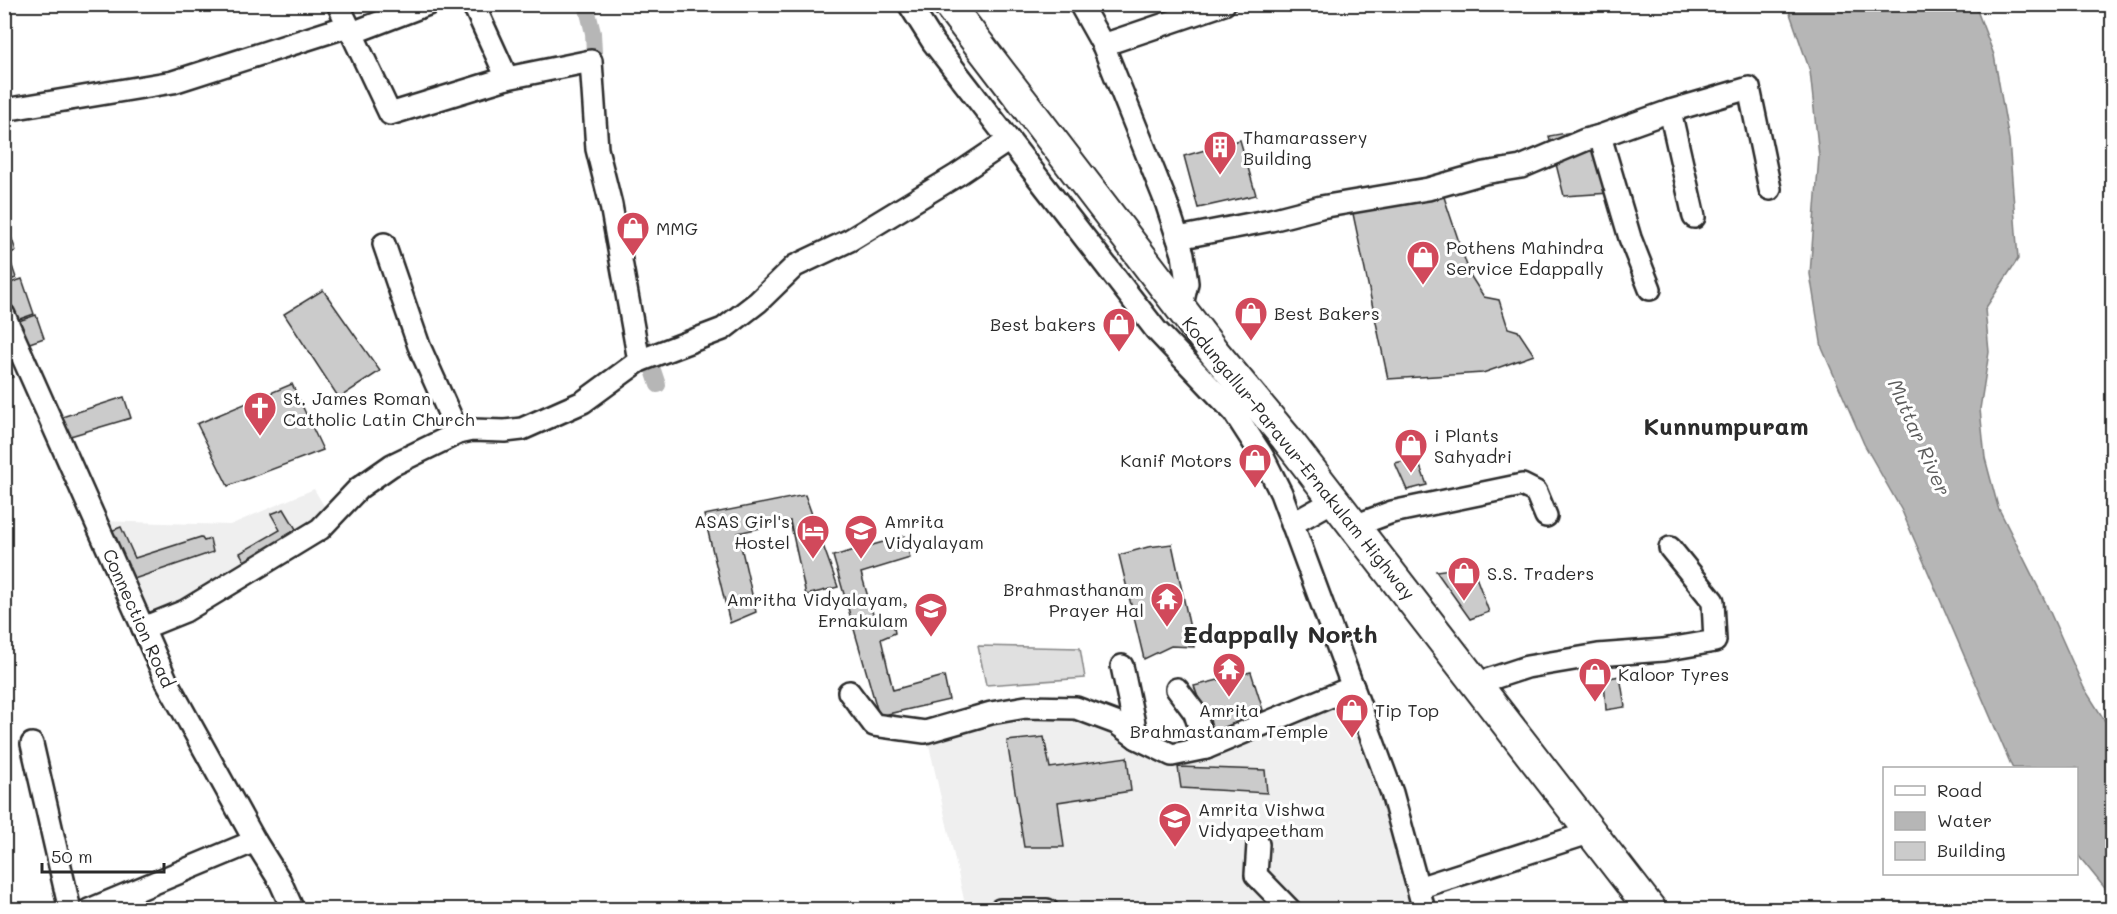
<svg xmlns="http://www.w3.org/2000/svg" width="2117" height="914" viewBox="0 0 2117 914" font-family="Mali,sans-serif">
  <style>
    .built { fill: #efefef }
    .green { fill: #e0e0e0; stroke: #868686; stroke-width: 1.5 }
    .water { fill: #b6b6b6; stroke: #7e7e7e; stroke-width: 1.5 }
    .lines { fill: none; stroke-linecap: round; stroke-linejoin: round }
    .canal { stroke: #b6b6b6; stroke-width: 16 }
    .building { fill: #cbcbcb; stroke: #2b2b2b; stroke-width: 1.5 }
    .minor-casing { stroke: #2b2b2b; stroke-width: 26 }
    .highway-casing { stroke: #2b2b2b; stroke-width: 34 }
    .minor { stroke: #fff; stroke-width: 21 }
    .highway { stroke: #fff; stroke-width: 30 }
    .labels { text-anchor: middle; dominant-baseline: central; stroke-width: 6; stroke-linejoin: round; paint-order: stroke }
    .poi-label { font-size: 18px; fill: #2b2b2b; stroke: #fff; text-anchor: start }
    .street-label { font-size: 18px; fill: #2b2b2b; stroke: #fff }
    .water-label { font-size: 20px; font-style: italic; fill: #5c5c5c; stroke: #fff }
    .district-label { font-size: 24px; font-weight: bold; fill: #2b2b2b; stroke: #fff }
  </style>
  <rect width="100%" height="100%" fill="#fff"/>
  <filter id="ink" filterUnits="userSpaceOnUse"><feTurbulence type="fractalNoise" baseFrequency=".0167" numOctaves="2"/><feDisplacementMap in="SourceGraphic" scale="12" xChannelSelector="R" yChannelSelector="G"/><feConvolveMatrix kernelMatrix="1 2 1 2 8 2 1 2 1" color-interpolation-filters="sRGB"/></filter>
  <g filter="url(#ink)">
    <!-- built -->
    <g class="built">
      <path d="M314,489l13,22 -42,38 -135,71 -51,-99 131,4z"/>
      <path d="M1349,696l35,98 30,115 -318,1 -28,-8 -103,2 -37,-163 98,-26h48l99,45z"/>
    </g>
    <!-- green -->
    <path class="green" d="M978,646l102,2 5,30 -99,7z"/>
    <!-- water -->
    <path class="water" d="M1787,5h188l19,50 15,85 9,119 -33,50 4,43 -9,57 5,49 13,49 47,94 39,87 28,44v165l-35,-43 -1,-86h-63l-1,-1 -110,-256 -38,-67 -42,-96 -12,-74 9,-118 -9,-85z"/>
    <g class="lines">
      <!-- canal -->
      <g class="canal">
        <path d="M586,4l7,29 2,39"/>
        <path d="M645,346l13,39"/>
      </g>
    </g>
    <!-- building -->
    <g class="building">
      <path d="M1595,128l15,65 -46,3 -15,-60z"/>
      <path d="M1240,140l16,55 -58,13 -14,-52z"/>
      <path d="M1443,194l27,81 14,22 15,3 9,28 10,3 16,24 -51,18 -95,6 -36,-170z"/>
      <path d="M7,225l9,26 -12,4v-29z"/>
      <path d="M9,257l7,21 -12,4v-24z"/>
      <path d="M22,279l12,35 -23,8 -7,-19v-18z"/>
      <path d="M323,290l57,81 -41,27 -55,-84z"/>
      <path d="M36,315l8,23 -23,8 -8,-23z"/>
      <path d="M4,350l9,27 -9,3z"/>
      <path d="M292,384l31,66 -95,36 -31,-62z"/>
      <path d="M124,397l7,21 -64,19 -5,-20z"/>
      <path d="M1417,458l10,27 -20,5 -12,-27z"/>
      <path d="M805,495l33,92 -32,8 -16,-74 -52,12 18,79 -26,11 -26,-108z"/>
      <path d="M284,509l15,25 -51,33 -8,-14 40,-23 -9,-16z"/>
      <path d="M121,527l14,31 66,-21 3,4 6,-2 3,13 -85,29 -22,-48z"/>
      <path d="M905,536l5,22 -49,15 14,48 17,-4 3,16 -14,6 12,51 51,-14 5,24 -70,16 -46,-160z"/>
      <path d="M1172,544l22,103 -23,-1 -27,13 -25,-104 29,-8z"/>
      <path d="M1472,566l17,46 -19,7 -34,-48z"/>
      <path d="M1251,672l12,38 -52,24 -17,-48z"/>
      <path d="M1620,676l5,31 -19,3 -2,-31z"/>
      <path d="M1044,737l6,31 77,-11 4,34 -73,11 6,45h-40l-17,-106z"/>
      <path d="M1178,767l87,3 2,23 -86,-5z"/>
    </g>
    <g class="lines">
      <!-- minor casing -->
      <g class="minor-casing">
        <g id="minor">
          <path d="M338,4l52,110 117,-36 -31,-68 -5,-6"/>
          <path d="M909,4l24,38 223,288 78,82 29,45 18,36 111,300 32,117"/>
          <path d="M1080,4l23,41 63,157 17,52 4,29 -6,27"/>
          <path d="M352,33l76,-29"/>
          <path d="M1103,45l121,-41"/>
          <path d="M507,78l84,-17 6,88 14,56 28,156"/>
          <path d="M4,110l169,-28 175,-56"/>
          <path d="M1670,111l24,106"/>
          <path d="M1600,136l30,102 20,51"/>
          <path d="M1178,238l93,-18 50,-13 107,-18 56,-16 37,-6 64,-27 15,-4 70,-25 79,-23 21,101"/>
          <path d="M384,244l35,102 39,87"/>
          <path d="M4,315l163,367 88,159 25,40 13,29"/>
          <path d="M1292,524l43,-24"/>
          <path d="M1354,526l38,-14 130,-27 14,7 10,24"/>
          <path d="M143,628l42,-17 135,-82 39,-41 33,-23 66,-32 14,-3 33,1 17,-2 61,-27 56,-41 84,-32 35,-27 37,-36 55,-26 107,-65 52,-35"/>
          <path d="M1122,666l15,72 35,17 34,-7"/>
          <path d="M1478,683l49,-16 71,-12 65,-5 52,-9 -2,-40 -43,-53"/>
          <path d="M1177,689l18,24 11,35 147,-61"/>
          <path d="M849,692l25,33 51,7 66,-19 35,-6 50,1 40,15 21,15"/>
          <path d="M32,744l38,166"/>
          <path d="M1258,844l-2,31 34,35"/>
          <path d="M1418,888l174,-56"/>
          <path d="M89,910l166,-69"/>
          <path d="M1000,910h47"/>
        </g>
      </g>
      <!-- highway casing -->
      <g class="highway-casing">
        <path id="highway" d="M948,4l267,349 71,85 365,472"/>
      </g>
      <!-- minor -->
      <use href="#minor" class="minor"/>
      <!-- highway -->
      <use href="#highway" class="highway"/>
    </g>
  </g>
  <!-- icons -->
  <defs>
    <g id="building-pin" transform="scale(1.725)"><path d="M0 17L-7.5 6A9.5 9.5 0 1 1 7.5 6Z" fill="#d1495b" stroke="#fff"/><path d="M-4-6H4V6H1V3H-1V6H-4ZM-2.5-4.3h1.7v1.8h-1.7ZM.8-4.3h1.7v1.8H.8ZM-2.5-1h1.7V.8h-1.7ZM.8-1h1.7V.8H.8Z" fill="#fff"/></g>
    <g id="shop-pin" transform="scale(1.725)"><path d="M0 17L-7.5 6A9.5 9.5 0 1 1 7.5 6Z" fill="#d1495b" stroke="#fff"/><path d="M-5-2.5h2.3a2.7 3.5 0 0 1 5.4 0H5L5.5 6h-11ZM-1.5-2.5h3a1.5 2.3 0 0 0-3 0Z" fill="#fff"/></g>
    <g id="church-pin" transform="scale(1.725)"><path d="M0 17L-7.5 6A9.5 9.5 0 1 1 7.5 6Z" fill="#d1495b" stroke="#fff"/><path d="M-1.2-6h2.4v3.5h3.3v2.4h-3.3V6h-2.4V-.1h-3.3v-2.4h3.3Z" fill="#fff"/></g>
    <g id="hotel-pin" transform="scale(1.725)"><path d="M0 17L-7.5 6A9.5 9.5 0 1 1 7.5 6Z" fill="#d1495b" stroke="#fff"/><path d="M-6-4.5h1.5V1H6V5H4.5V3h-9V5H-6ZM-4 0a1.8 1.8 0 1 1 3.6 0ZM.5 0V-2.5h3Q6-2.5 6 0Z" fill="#fff"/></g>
    <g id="school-pin" transform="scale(1.725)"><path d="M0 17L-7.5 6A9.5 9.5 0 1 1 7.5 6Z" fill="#d1495b" stroke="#fff"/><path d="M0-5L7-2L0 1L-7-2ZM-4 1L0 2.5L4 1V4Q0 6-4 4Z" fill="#fff"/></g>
    <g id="temple-pin" transform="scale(1.725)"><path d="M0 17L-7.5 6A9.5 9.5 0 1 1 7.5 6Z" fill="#d1495b" stroke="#fff"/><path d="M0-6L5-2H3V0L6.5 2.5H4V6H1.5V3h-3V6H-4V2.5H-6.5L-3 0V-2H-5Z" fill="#fff"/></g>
    <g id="university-pin" transform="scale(1.725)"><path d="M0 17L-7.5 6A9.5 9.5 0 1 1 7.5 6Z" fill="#d1495b" stroke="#fff"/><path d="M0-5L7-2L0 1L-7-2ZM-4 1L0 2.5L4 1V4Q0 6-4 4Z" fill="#fff"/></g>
  </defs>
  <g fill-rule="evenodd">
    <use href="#building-pin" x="1220" y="147"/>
    <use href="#shop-pin" x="633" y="228"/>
    <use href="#shop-pin" x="1423" y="257"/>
    <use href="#shop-pin" x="1251" y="313"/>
    <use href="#shop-pin" x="1119" y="324"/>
    <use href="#church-pin" x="260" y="408"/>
    <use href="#shop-pin" x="1411" y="445"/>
    <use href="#shop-pin" x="1255" y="460"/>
    <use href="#hotel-pin" x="813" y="531"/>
    <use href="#school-pin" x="861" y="531"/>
    <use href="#shop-pin" x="1464" y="573"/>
    <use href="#temple-pin" x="1167" y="599"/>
    <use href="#school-pin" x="931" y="609"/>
    <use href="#temple-pin" x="1229" y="669"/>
    <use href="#shop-pin" x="1595" y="674"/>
    <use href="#shop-pin" x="1352" y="710"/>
    <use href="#university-pin" x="1175" y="819"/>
  </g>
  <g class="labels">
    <!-- poi labels -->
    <g class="poi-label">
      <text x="1243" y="137">Thamarassery<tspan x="1243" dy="21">Building</tspan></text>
      <text x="656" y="228">MMG</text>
      <text x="1446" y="247">Pothens Mahindra<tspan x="1446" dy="21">Service Edappally</tspan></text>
      <text x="1274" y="313">Best Bakers</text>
      <text x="1096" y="324" text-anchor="end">Best bakers</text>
      <text x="283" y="398">St. James Roman<tspan x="283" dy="21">Catholic Latin Church</tspan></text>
      <text x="1434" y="435">i Plants<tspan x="1434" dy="21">Sahyadri</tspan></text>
      <text x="1232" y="460" text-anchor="end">Kanif Motors</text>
      <text x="790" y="521" text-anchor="end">ASAS Girl's<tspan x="790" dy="21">Hostel</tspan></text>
      <text x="884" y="521">Amrita<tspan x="884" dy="21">Vidyalayam</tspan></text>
      <text x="1487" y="573">S.S. Traders</text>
      <text x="1144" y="589" text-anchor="end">Brahmasthanam<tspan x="1144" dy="21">Prayer Hal</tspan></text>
      <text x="908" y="599" text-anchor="end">Amritha Vidyalayam,<tspan x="908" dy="21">Ernakulam</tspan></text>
      <text x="1618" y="674">Kaloor Tyres</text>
      <text x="1229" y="710" text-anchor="middle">Amrita<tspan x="1229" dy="21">Brahmastanam Temple</tspan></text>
      <text x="1375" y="710">Tip Top</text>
      <text x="1198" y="809">Amrita Vishwa<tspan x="1198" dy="21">Vidyapeetham</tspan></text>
    </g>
    <!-- street labels -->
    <g class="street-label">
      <text transform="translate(1299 458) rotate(51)">Kodungallur-Paravur-Ernakulam Highway</text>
      <text transform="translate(139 618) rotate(66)">Connection Road</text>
    </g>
    <!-- water labels -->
    <g class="water-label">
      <text transform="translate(1920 437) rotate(66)">Muttar River</text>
    </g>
    <!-- district labels -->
    <g class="district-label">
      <text x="1726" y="425">Kunnumpuram</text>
      <text x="1280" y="633">Edappally North</text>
    </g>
  </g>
  <!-- margin -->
  <rect width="2117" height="914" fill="none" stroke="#fff" stroke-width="24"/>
  <rect x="12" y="12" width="2093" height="890" fill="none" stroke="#2b2b2b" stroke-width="2" filter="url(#ink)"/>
  <!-- legend -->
  <rect x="1883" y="767" width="195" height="108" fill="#ffffff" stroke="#aaaaaa" stroke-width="1.5"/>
  <rect x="1895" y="786" width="30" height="9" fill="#ffffff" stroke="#aaaaaa" stroke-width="1.5"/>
  <text x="1937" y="797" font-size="18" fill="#2b2b2b">Road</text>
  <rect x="1895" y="812" width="30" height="18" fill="#b6b6b6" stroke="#aaaaaa" stroke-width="1.5"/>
  <text x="1937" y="827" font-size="18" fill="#2b2b2b">Water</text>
  <rect x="1895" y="842" width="30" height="18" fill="#cbcbcb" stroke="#aaaaaa" stroke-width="1.5"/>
  <text x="1937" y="857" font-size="18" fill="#2b2b2b">Building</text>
  <!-- scale -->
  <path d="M42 863v9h122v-9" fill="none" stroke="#2b2b2b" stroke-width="3"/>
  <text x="51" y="863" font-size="18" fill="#2b2b2b" stroke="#ffffff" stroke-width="4.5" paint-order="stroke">50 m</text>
</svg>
